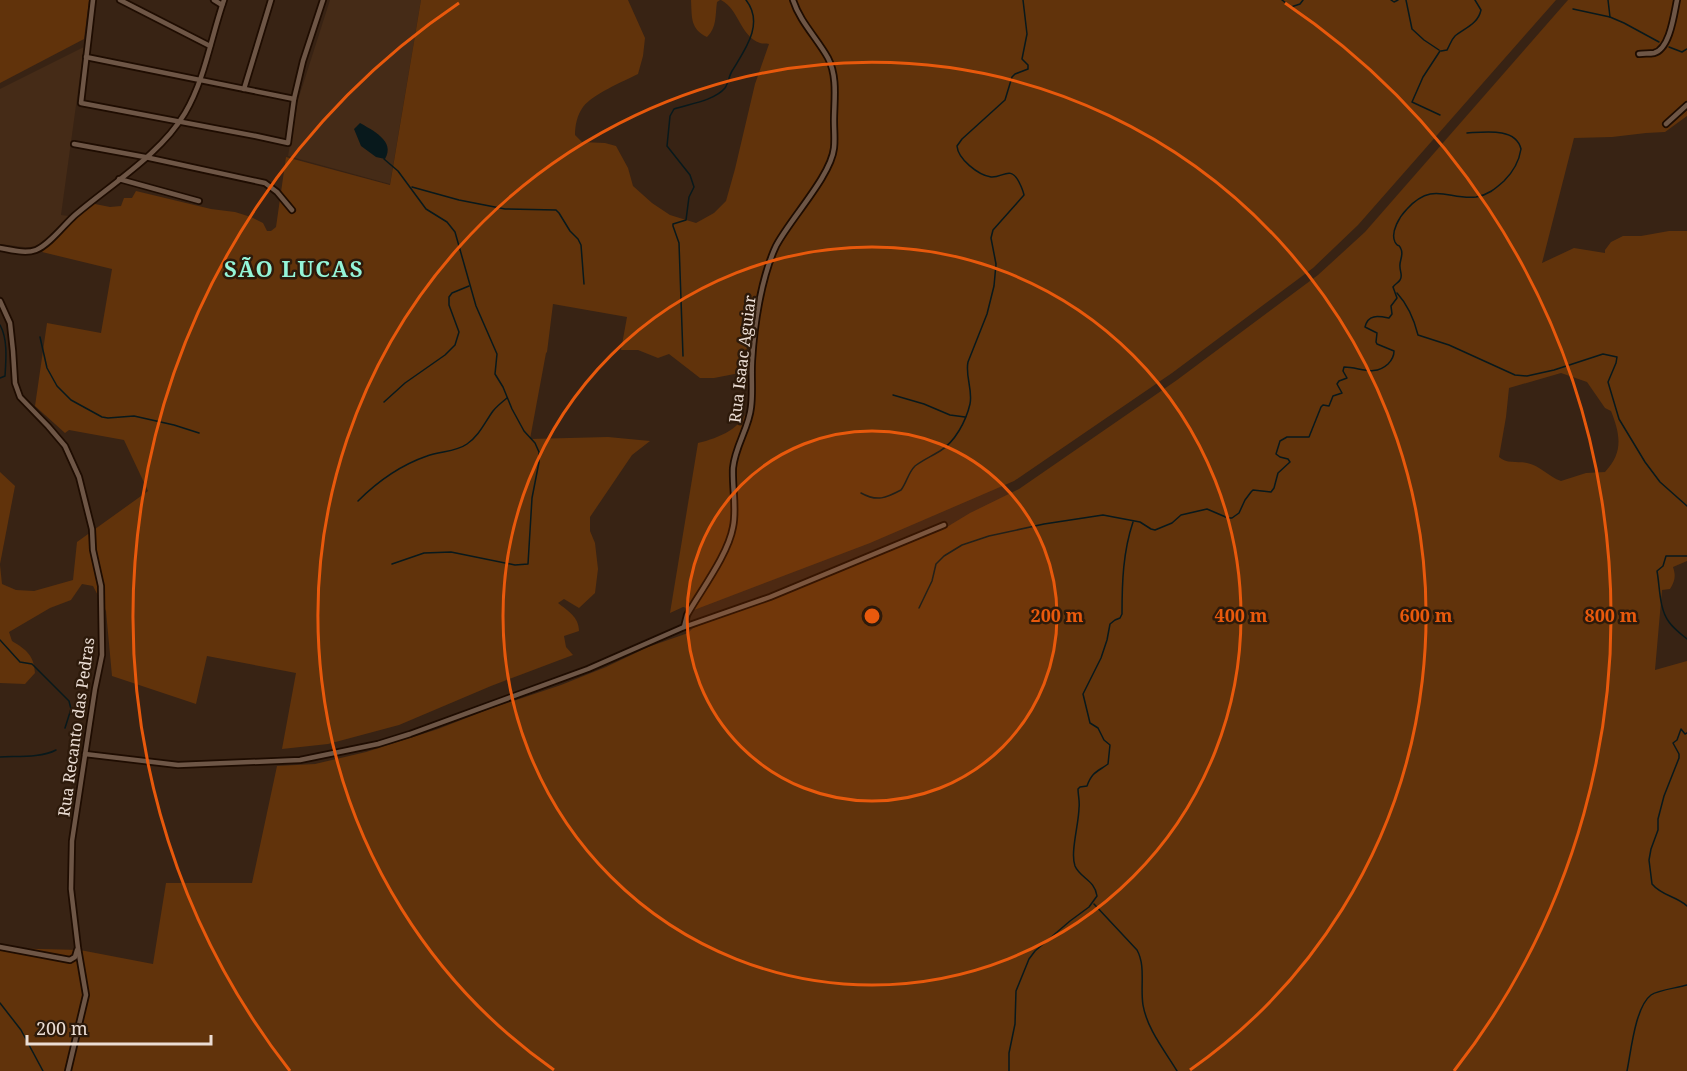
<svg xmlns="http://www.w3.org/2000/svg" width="1687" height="1071" viewBox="0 0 1687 1071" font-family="'Noto Serif',serif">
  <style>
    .built { fill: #452b17 }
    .green { fill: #61330b; fill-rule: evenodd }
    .water { fill: #08191c }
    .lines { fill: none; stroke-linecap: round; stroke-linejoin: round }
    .stream { stroke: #08191c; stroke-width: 1.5 }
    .minor-casing { stroke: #1e0c01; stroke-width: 8 }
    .minor { stroke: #6e5646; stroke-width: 4.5 }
    .ring { fill: none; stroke: #e8590c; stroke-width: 3 }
    .labels { text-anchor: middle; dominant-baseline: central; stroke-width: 5; stroke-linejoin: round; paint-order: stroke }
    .street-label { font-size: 16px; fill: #ebddd4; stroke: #2d1a0b }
    .district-label { font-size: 22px; font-weight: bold; letter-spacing: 1.5px; fill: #94f4d8; stroke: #2d1a0b }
    .centre { fill: #e8590c; stroke: #2d1a0b; stroke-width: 3 }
    .ring-label { font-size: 18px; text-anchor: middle; font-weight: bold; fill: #e8590c; stroke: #2d1a0b; stroke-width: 5; stroke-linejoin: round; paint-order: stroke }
  </style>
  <rect width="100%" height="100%" fill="#382314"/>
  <!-- built -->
  <g class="built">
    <path d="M330,0h91l-31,184 -102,-28 10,-56z"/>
    <path d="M84,47l-23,168 8,1 -25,26 -6,4 -6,2 -32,-4v-155z"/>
  </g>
  <!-- green -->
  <g class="green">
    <path d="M0,0h89l-5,39 -84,44z"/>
    <path d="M421,0h207l17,38 -2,18 -5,18c-16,8 -45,20 -55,33 -6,8 -8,19 -8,28l7,7 23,1 11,3 12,22 5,18 19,17 18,12 26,8 18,-10 12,-12 9,-32 20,-85 14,-40c-3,-1 -6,0 -9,-1 -20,-7 -21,-34 -39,-43h835l-198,225 -45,43 -141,105 -158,108 -144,62 -176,67 -11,-3 -13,6 28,-170c21,-5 46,-15 51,-38 2,-11 1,-24 1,-34l-36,7h-14l-31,-24 -11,4 -20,-8h-17l6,-33 -74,-13 -6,48 -1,1 -16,86 78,-2 42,4 -18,14 -42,62v14l5,12 3,26 -3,24 -16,15 -15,-9 -6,4c10,8 21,14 21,28l-15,5 2,11 7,8 -82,31 -92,39 -71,19 -46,5 14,-76 -89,-17 -11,48 -84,-28 -6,-65 -13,-25 -11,-2 -11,16 -21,8 -41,24 3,9c15,9 22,15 23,32l-10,11 -25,-1v-118l2,19 14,6 18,1 39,-11 4,-38 71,-51 -24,-51 -55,-10 -4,3 -30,-27 12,-83 54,10 11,-64 -70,-17 48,-49 20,4 11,-1 3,-8h8l4,-7 75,18 24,3 16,5 12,6 4,8h4l5,-4 10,-70 104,28z"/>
    <path d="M691,0h29l-3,2c-2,14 0,25 -10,35 -17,-8 -15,-20 -16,-37z"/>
    <path d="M1568,0h119v116l-22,16 -19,1 -34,4 -38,1 -32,125 32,-15 31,5v-3l6,-8 12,-6h18l28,-5h18v330l-14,6c3,9 2,14 -3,22l-8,1 -7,80 32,-9v410h-1687v-123l80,2 73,14 13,-81h86l25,-117 38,-2 51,-12 72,-23 54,-21 69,-23 45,-18 42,-20 40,-14 5,-5 249,-98 28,-17 49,-24 158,-109 141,-105 47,-43zM1561,373l26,9 18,26 6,3c9,23 13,41 -6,61l-19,1 -25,8c-12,-4 -22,-16 -34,-18 -9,-2 -21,1 -28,-6l7,-40 3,-29z"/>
    <path d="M0,472l15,14 -15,78z"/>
  </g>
  <!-- water -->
  <path class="water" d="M360,123c12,7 36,18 25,36l-9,-2 -15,-11 -7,-17z"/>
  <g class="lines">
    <!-- stream -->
    <g class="stream">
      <path d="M1282,0l9,7 9,-3 3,-4"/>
      <path d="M1391,0l3,2 4,-2"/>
      <path d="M1406,0l6,29 12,11 15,10"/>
      <path d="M1608,0l2,17"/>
      <path d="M1573,9l37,8 14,6 35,19"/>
      <path d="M1669,47l13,5 5,-3"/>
      <path d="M1441,51l6,-1c3,-5 4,-10 8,-14 10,-8 23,-12 26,-26l-6,-10"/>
      <path d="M1440,115l-28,-13 11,-25 17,-26"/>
      <path d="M384,159l14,12 28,38 21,13 8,10 21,74 21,48 -2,20 8,13 9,22 12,22 11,12 4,9v10l-7,36 -4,66 -13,1 -64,-13 -27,1 -32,11"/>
      <path d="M412,187l47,13 46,9 51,1 3,3 11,18 8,8 3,6 3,39"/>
      <path d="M1397,293c11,12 17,26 21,42l31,10 66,30 12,1 27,-6 49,-16 14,3 -1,6 -8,19 11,37 26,43 15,20 27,24"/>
      <path d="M40,337l7,31 10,18 14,14 31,17 6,1 26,-2 40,9 25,8"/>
      <path d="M683,356l-4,-113 -6,-17v-2l13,-4 3,-23 5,-10 -4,-12 -23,-29 3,-30 4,-7c14,-5 40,-8 51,-21 3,-4 4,-12 7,-17 12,-20 33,-47 14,-71"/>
      <path d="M0,378l5,-2c1,-16 3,-37 -5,-51"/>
      <path d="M893,395l31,9 26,11 15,2"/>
      <path d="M384,402l21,-19 40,-28 10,-10 4,-13 -10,-27v-8l3,-4 17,-7"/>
      <path d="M861,493c16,9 25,5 40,-3 6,-8 7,-17 14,-24 8,-6 17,-10 25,-15 15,-9 26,-30 30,-47 3,-14 -5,-28 -2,-42l19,-48 7,-28 2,-22 -5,-26 2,-8 31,-35c-1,-5 -3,-9 -5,-13 -9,-17 -16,-4 -28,-5 -13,-2 -33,-18 -34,-31l5,-7 43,-39 7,-23 3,-3 13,-5v-4l-6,-6 5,-25 -4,-34"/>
      <path d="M358,501c20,-20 43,-36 69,-45 13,-5 29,-4 40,-12 12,-8 18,-22 26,-33 4,-5 9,-9 14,-13"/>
      <path d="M1687,556h-21l-3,10 -6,5c3,16 2,38 12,51 5,7 12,12 18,17"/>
      <path d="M919,608l13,-27 4,-17 8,-8 18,-11 27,-9 55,-12 59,-9 37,7 11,7 4,1 17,-7 9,-8 26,-6 21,9h4l7,-5 6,-13 6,-8 2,-2 18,2 3,-4 4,-15 12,-11 -2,-3 -8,-2 -4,-3 4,-13 7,-4h22l12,-30 2,-2 6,1 4,-10 9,-3 -5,-9 2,-3 8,-3 -4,-7 1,-4c16,0 30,10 44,-3 4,-4 6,-7 6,-13l-17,-7 -1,-2 1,-9 -12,-6c3,-13 13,-11 24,-9l3,-4 -1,-8 6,-8 -4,-11c2,-3 5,-4 7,-7 3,-4 0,-8 0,-13 -1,-6 4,-12 1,-18 -3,-7 -2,0 -6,-7 -5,-10 5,-26 12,-33 26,-28 41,-9 69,-12 12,-2 19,-8 28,-16 9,-9 15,-19 17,-32 -5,-22 -37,-17 -54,-16"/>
      <path d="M0,640l20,22 12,2 37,37 2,8 -6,19"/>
      <path d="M1687,733l-2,1 -4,-5 -4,11 -4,3 6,11v4l-15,38 -6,23v11l-7,19 -2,11 3,24c10,12 24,12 35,22"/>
      <path d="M0,757c17,-1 41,1 56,-7"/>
      <path d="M1094,904l43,46c9,16 3,37 6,55 4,24 22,46 34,66"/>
      <path d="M0,1003l21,27 22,41"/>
      <path d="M1009,1071v-18l6,-29 1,-33 13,-32 6,-8 35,-30 19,-14 8,-11c-2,-16 -17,-18 -22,-30 -5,-13 4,-43 4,-58 1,-6 -1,-13 -1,-19l2,-2 7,-1c5,-14 10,-14 21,-22l2,-19 -6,-5 -6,-12 -8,-5 -7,-29 18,-36 6,-18 3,-16 5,-4 5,-2 2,-4c0,-32 1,-62 11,-92"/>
      <path d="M1627,1071c4,-19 8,-64 24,-76 7,-5 26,-7 36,-10"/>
    </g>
    <!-- minor casing -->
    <g class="minor-casing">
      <g id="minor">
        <path d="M93,0l-12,103 175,33 32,7 6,-44 9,-38 20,-61"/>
        <path d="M120,0l90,46"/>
        <path d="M214,0l8,5"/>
        <path d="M1639,54c4,-1 10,0 15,-1 16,-4 20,-39 23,-53"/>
        <path d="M86,57l208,42"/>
        <path d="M244,89l27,-89"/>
        <path d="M1666,124l21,-19"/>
        <path d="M74,144l71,13 120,26 12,9 15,18"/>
        <path d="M119,179l80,22"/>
        <path d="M0,248c12,2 25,6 36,2 13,-5 28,-25 38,-34 36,-31 87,-62 111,-103 20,-34 26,-76 39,-113"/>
        <path d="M0,301l10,22 3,28 2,32 5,14 28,29 17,20 14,31 13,52 1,21 8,36 1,69 -7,34 -23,152 -1,48 7,59 8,47 -18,76"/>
        <path d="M684,627l3,-12c14,-25 41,-60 46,-88 4,-19 -1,-40 0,-59 2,-22 16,-40 18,-61 2,-16 0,-30 1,-46 2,-35 9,-83 24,-115 14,-27 55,-70 58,-98 1,-9 0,-18 0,-27 0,-20 4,-44 -6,-63 -11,-20 -28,-36 -35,-58"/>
        <path d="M85,754l93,11 122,-5 78,-16 32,-10 178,-65 96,-42 86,-30 174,-72"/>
        <path d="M0,947l70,13 5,-3 2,-7"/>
      </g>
    </g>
    <!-- minor -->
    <use href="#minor" class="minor"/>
  </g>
  <!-- distance rings -->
  <circle cx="872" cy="616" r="185" fill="#e8590c" fill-opacity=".12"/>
  <g class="ring">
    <circle cx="872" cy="616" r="185"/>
    <circle cx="872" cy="616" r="369"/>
    <path d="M554 1070A554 554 0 1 1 1190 1070"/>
    <path d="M290 1071A739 739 0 0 1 459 3M1285 3A739 739 0 0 1 1454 1071"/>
  </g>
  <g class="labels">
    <!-- street labels -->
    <g class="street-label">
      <text transform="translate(742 359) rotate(-83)">Rua Isaac Aguiar</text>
      <text transform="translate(76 727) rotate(-82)">Rua Recanto das Pedras</text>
    </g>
    <!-- district labels -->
    <g class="district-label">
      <text x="294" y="268">SÃO LUCAS</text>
    </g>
  </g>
  <circle cx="872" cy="616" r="9" class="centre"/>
  <g class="ring-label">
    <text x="1057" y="622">200 m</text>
    <text x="1241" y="622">400 m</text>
    <text x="1426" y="622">600 m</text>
    <text x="1611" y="622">800 m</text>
  </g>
  <!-- scale -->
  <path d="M27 1035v9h184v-9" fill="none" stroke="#ebddd4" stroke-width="3"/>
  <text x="36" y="1035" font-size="18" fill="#ebddd4" stroke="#2d1a0b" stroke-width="4.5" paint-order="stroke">200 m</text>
</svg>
